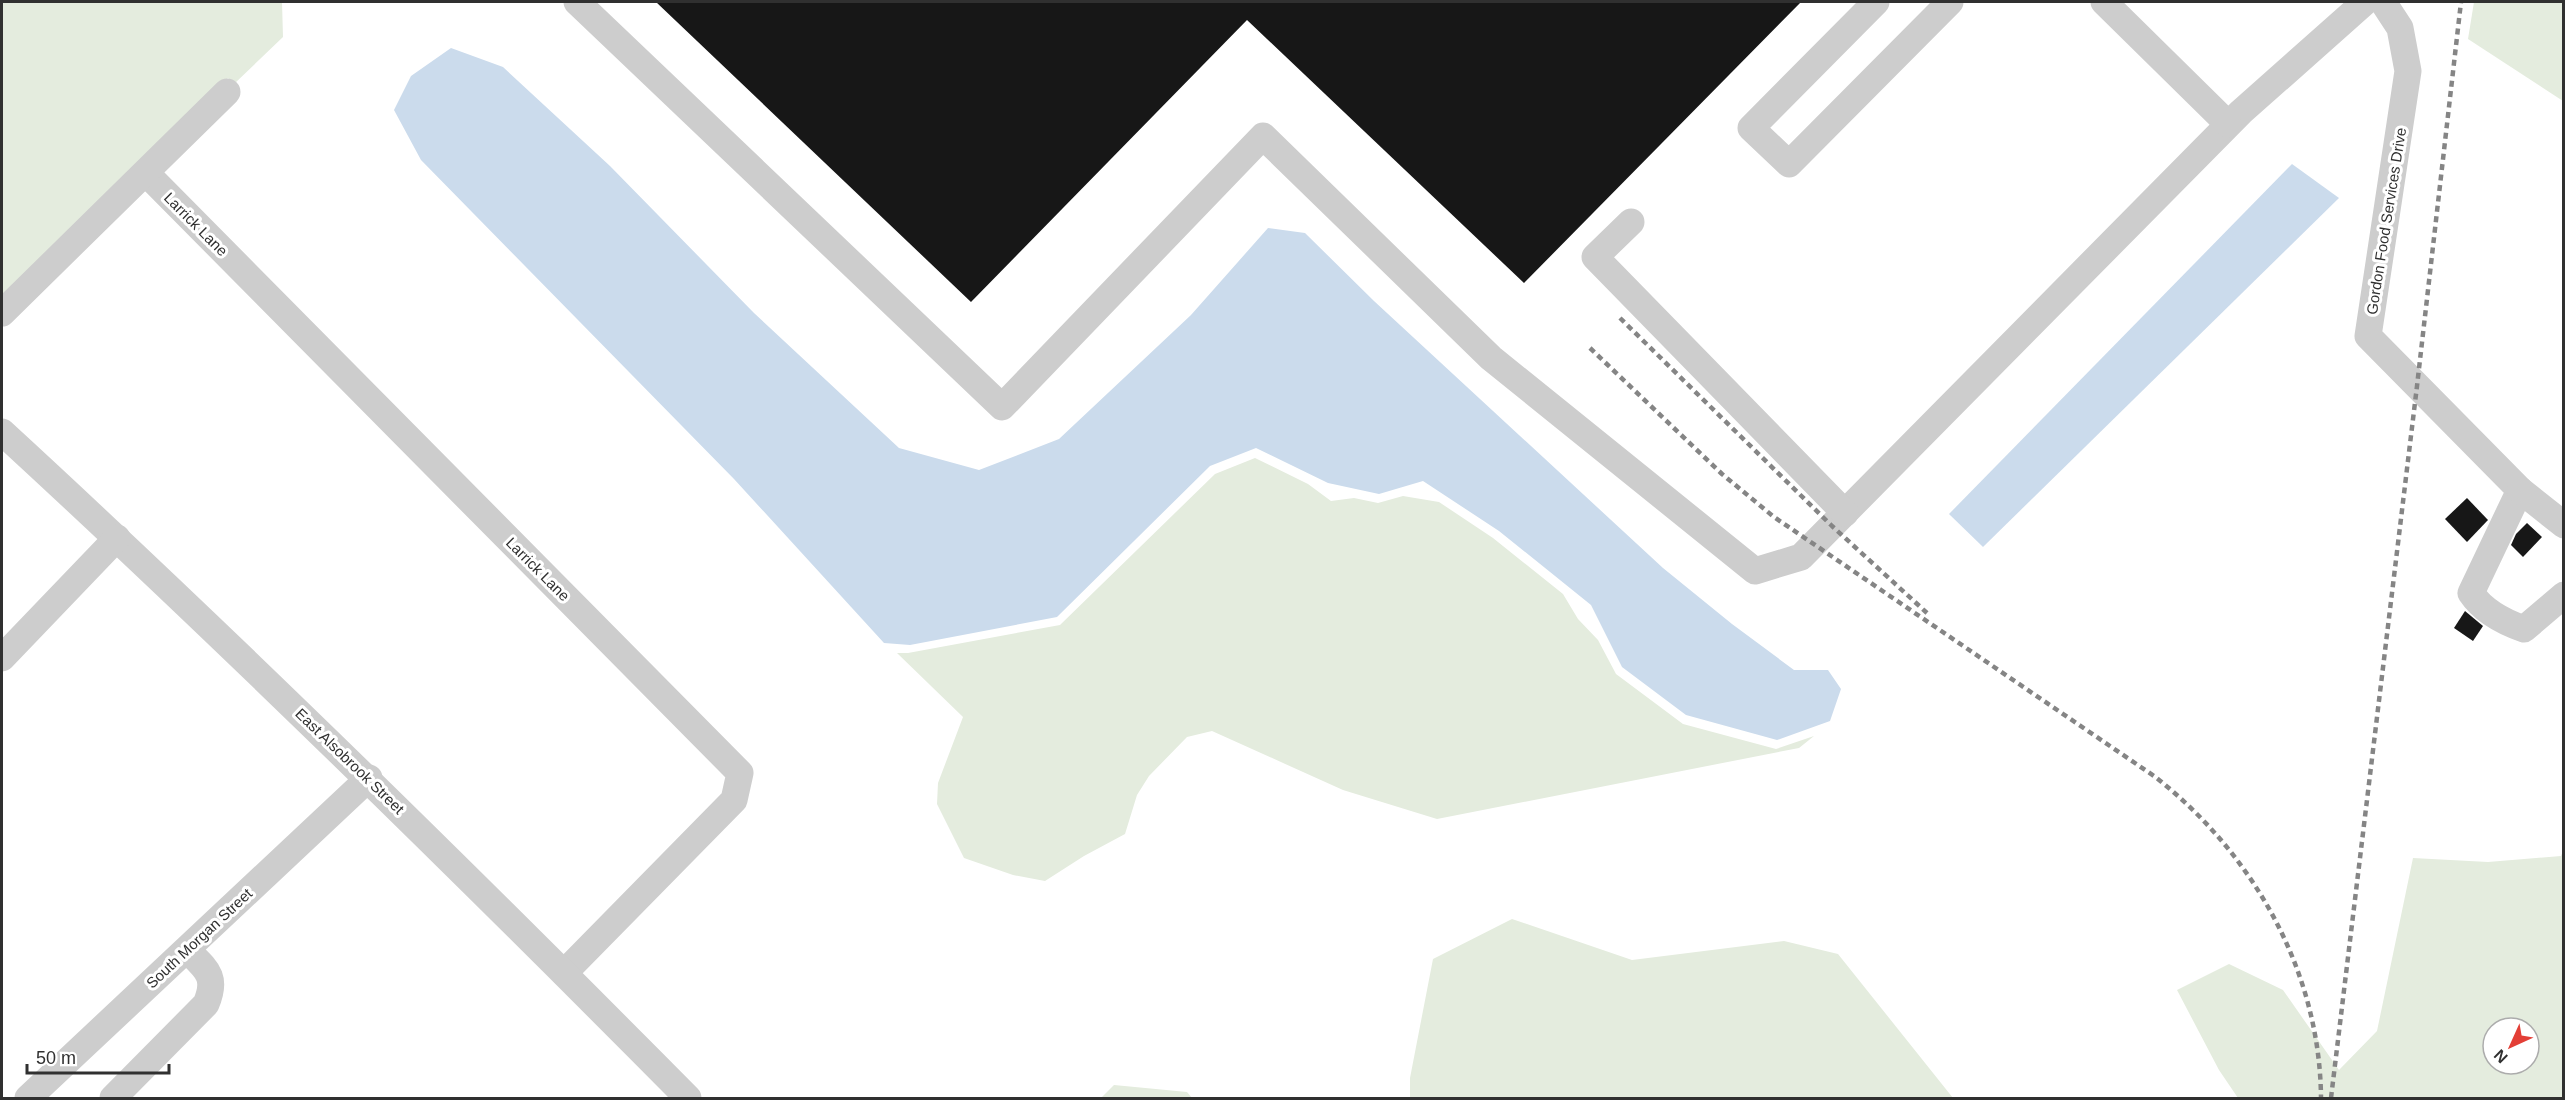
<svg xmlns="http://www.w3.org/2000/svg" width="2565" height="1100" viewBox="0 0 2565 1100" font-family="Arial,sans-serif">
  <style>
    .green { fill: #e4ecde; fill-rule: evenodd }
    .water { fill: #cbdbec }
    .building { fill: #171717 }
    .lines { fill: none; stroke-linecap: round; stroke-linejoin: round }
    .minor { stroke: #cdcdcd; stroke-width: 27 }
    .rail { stroke: #858585; stroke-width: 4.5; stroke-dasharray: 6 4.5; stroke-linecap: butt }
    .labels { text-anchor: middle; dominant-baseline: central; stroke-width: 6; stroke-linejoin: round; paint-order: stroke }
    .street-label { font-size: 15px; fill: #303030; stroke: #fff }
  </style>
  <rect width="100%" height="100%" fill="#fff"/>
  <!-- green -->
  <g class="green">
    <path d="M2,2h280l1,35 -49,47 -6,-6 -226,222z"/>
    <path d="M2474,2h89v99l-95,-62z"/>
    <path d="M1255,458l53,26 23,17 23,-3 24,5 25,-7 36,6 54,36 70,56 15,25 20,21 18,34 67,50 93,25 38,-13 -15,12 -362,71 -94,-29 -131,-59 -25,6 -38,39 -12,19 -12,39 -41,22 -39,25 -32,-6 -49,-17 -27,-54 1,-21 25,-66 -66,-64h11l152,-28 155,-151z"/>
    <path d="M2563,851v247h-325l-19,-28 -42,-80 52,-26 54,26 56,80 38,-39 36,-173 75,4 73,-6zM2493,1028h36v36h-36z"/>
    <path d="M1512,919l120,41 152,-19 54,13 115,144h-543v-20l23,-119z"/>
    <path d="M1114,1085l73,7 5,6h-91z"/>
  </g>
  <!-- water -->
  <g class="water">
    <path d="M451,48l52,19 107,99 144,147 145,135 80,22 80,-31 132,-124 77,-87 37,5 69,68 289,267 69,56 62,46h34l13,19 -11,32 -53,19 -91,-25 -64,-48 -31,-62 -92,-74 -76,-50 -44,13 -51,-11 -72,-35 -46,18 -153,151 -147,28 -26,-2 -150,-164 -313,-319 -27,-50 17,-34z"/>
    <path d="M2292,164l47,34 -356,349 -34,-33z"/>
  </g>
  <!-- building -->
  <g class="building">
    <path d="M656,2h1145l-277,281 -277,-263 -276,282z"/>
    <path d="M2467,498l21,22 -21,22 -22,-23z"/>
    <path d="M2527,523l15,14 -19,20 -12,-12 5,-11z"/>
    <path d="M2465,611l18,15 -10,15 -19,-13z"/>
  </g>
  <g class="lines">
    <!-- minor -->
    <g class="minor">
      <path d="M577,2l425,405 261,-271 228,222 264,213 46,-14 440,-445 124,-110"/>
      <path d="M1876,2l-125,126 38,36 161,-162"/>
      <path d="M2104,2l124,122"/>
      <path d="M2383,2l17,26 8,43 -40,265 152,154 -49,103c12,18 33,29 53,36l40,-34"/>
      <path d="M146,173l594,600 -6,27 -170,173"/>
      <path d="M1631,222l-36,35 250,256"/>
      <path d="M2,313l225,-221"/>
      <path d="M2,432c235,216 462,440 686,666"/>
      <path d="M2520,490l44,35"/>
      <path d="M2,658l115,-120"/>
      <path d="M28,1098l341,-320"/>
      <path d="M113,1098l93,-94c12,-28 0,-35 -19,-54"/>
    </g>
    <!-- rail -->
    <g class="rail">
      <path d="M1620,318l212,208 95,87"/>
      <path d="M1590,348l132,126 52,43 380,259c99,77 166,195 167,322"/>
      <path d="M2331,1098l86,-712 44,-384"/>
    </g>
  </g>
  <g class="labels">
    <!-- street labels -->
    <g class="street-label">
      <text transform="translate(2386 221) rotate(-81)">Gordon Food Services Drive</text>
      <text transform="translate(196 224) rotate(45)">Larrick Lane</text>
      <text transform="translate(538 569) rotate(45)">Larrick Lane</text>
      <text transform="translate(350 761) rotate(44)">East Alsobrook Street</text>
      <text transform="translate(199 938) rotate(-43)">South Morgan Street</text>
    </g>
  </g>
  <!-- border -->
  <rect width="2565" height="1100" fill="none" stroke="#303030" stroke-width="6"/>
  <!-- north arrow -->
  <g transform="translate(2511 1046) rotate(225)"><circle r="28" fill="#ffffff" stroke="#acacac" stroke-width="1.5"/>
  <path d="M0-4.5L10 22L0 15L-10 22Z" fill="#e33f36"/>
  <text y="-9" font-size="16" font-weight="bold" text-anchor="middle" fill="#303030">N</text>
  </g>
  <!-- scale -->
  <path d="M27 1064v9h142v-9" fill="none" stroke="#303030" stroke-width="3"/>
  <text x="36" y="1064" font-size="18" fill="#303030" stroke="#ffffff" stroke-width="4.5" paint-order="stroke">50 m</text>
</svg>
